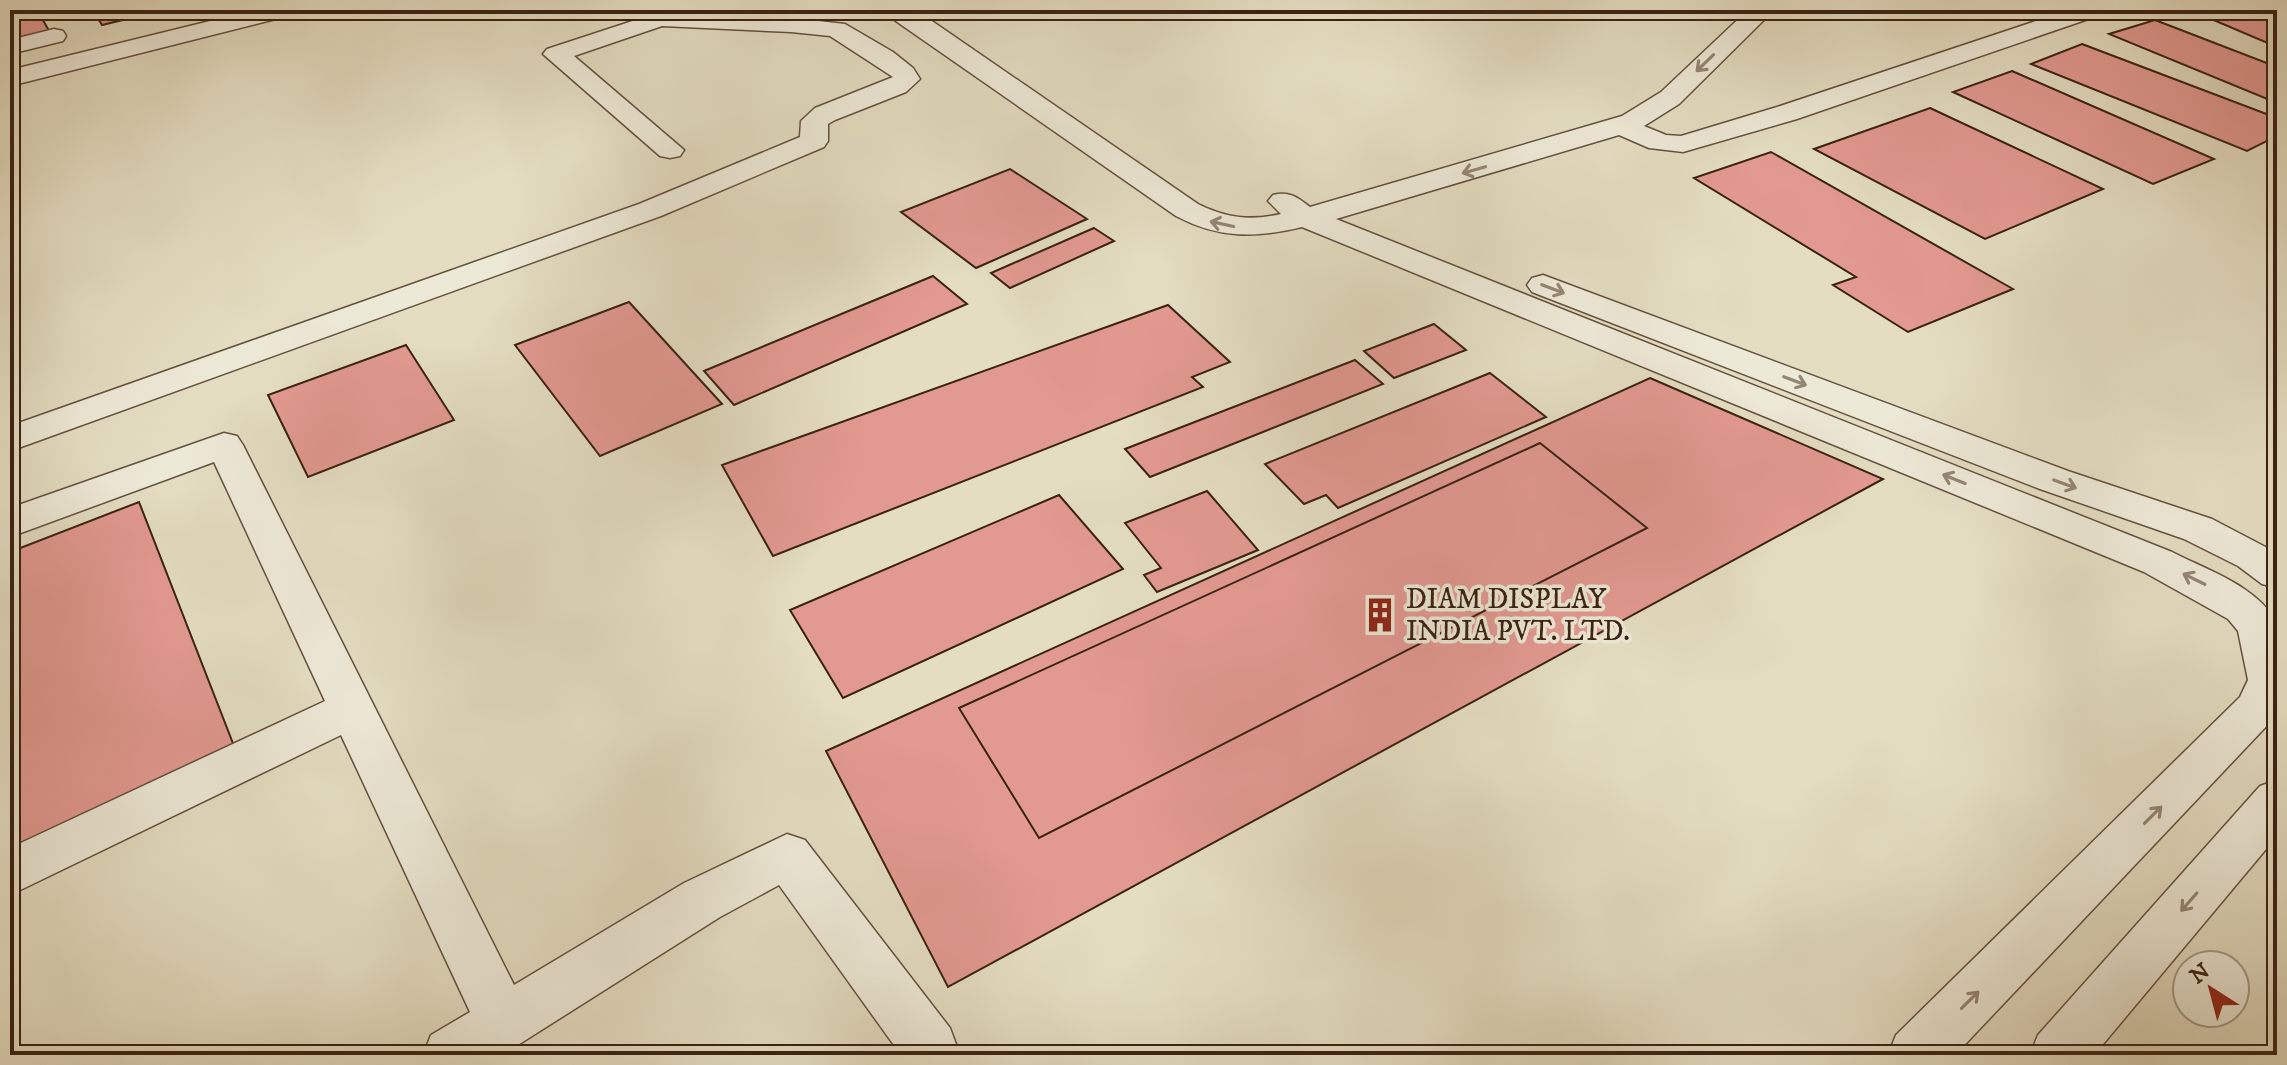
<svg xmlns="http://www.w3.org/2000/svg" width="2287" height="1065" viewBox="0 0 2287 1065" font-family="'IM FELL DW Pica',serif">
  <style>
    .building { fill: #e29991; stroke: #3a2212; stroke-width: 2 }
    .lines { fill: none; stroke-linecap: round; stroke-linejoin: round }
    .minor-casing { stroke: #64513e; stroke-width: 3 }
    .minor { fill: #ede9d7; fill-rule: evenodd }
    .oneway { stroke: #948674 }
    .labels { text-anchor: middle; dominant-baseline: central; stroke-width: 7; stroke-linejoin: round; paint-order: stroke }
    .poi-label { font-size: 28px; fill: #3a2212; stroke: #ede9d7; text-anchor: start }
  </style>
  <rect width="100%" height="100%" fill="#e4ddc2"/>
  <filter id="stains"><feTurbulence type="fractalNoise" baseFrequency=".0025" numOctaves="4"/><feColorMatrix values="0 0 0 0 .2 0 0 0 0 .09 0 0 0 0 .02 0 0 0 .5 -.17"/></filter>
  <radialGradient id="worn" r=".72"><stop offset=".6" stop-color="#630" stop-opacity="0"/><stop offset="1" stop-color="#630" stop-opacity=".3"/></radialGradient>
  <!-- building -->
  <g class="building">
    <path d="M10,10h27l14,24 -41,10z"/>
    <path d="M93,10h71l-62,15z"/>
    <path d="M2190,10h69l18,7v30z"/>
    <path d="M2155,20l122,47v36l-168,-69z"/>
    <path d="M2082,44l195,74v18l-30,15 -216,-87z"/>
    <path d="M2012,71l202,88 -61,25 -200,-92z"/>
    <path d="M1930,108l173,81 -118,50 -171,-90z"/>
    <path d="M1771,152l242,137 -105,43 -75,-47 23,-8 -162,-99z"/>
    <path d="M1010,169l77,50 -111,49 -75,-56z"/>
    <path d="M1094,228l20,13 -104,47 -19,-15z"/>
    <path d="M933,276l34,28 -233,101 -30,-34z"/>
    <path d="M629,302l93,102 -122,52 -85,-111z"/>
    <path d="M1168,305l62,57 -38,15 11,10 -430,169 -51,-91z"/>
    <path d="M1434,324l32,26 -72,28 -30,-27z"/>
    <path d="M406,345l48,75 -146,57 -40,-82z"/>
    <path d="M1355,360l28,24 -233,93 -25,-28z"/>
    <path d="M1490,373l56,44 -208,91 -12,-13 -22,9 -39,-40z"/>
    <path d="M1650,378l233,101 -935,508 -122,-236z"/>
    <path d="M1540,443l107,85 -608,310 -80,-130z"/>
    <path d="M1207,491l51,59 -101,42 -13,-17 17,-7 -36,-45z"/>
    <path d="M1059,495l64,74 -280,129 -53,-88z"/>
    <path d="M139,502l95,244 -224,108v-302z"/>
  </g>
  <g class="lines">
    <!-- minor casing -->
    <g class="minor-casing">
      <g id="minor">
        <path d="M255,10h41l-4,5 -282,71v-16z"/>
        <path d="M880,10h31l18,9 269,185c28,14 52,17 83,10l-13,-13 5,-6c16,-4 24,2 37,12l312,-91 39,-24 87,-82h26l-95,94 -35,22 22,9 15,1 96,-29 292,-97h35l-4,5 -303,104 -114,33 -34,-4 -30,-13 -283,84 836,333c37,19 85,34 105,71v92l-322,340h-67l8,-20 344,-338 8,-17 -10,-49 -10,-12 -84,-47 -842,-345c-46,11 -83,12 -126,-11z"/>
        <path d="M1187,10h31l-4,5 -17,4 -8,-2z"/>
        <path d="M660,12l131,6 54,6 48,28 20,16 7,11 -14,13 -71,28 -7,4v17l-4,6 -163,69 -651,235v-25l629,-222 161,-67 1,-16 14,-13 78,-31 -63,-41 -39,-4 -129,-6 -88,30 110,94 -4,6 -10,2 -10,-2 -117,-102 4,-5z"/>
        <path d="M54,29l9,2 3,5 -3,5 -53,13v-14z"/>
        <path d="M1543,275l525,196 144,48 65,34v35l-15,-4 -24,-18 -54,-27 -144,-50 -508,-197 -5,-7 5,-7z"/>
        <path d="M224,433l13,3 6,9 271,540 170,-102 103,-49 18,6 145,188 10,27h-59l-122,-170 -59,32 -218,138h-79l8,-20 39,-23 -129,-277 -331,160v-47l315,-147 -111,-239 -204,75v-29z"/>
        <path d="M2277,780v56l-183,219h-64l8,-20 222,-249z"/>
      </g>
    </g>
    <!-- minor -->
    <use href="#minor" class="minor"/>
  </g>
  <!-- one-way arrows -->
  <defs><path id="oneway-shaft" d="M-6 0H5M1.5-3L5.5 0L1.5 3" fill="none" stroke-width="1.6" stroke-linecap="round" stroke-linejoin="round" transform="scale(2)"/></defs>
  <g class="oneway">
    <use href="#oneway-shaft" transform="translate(1705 63) rotate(136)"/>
    <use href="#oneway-shaft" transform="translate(1474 170) rotate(164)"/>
    <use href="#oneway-shaft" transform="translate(1222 224) rotate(-168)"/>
    <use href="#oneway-shaft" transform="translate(1553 289) rotate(21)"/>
    <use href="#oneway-shaft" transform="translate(1795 381) rotate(21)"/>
    <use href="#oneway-shaft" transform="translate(1954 479) rotate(-158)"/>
    <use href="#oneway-shaft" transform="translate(2065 484) rotate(20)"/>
    <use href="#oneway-shaft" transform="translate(2194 579) rotate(-154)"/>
    <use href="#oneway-shaft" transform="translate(2153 815) rotate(-45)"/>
    <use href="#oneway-shaft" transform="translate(2189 902) rotate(131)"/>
    <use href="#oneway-shaft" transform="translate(1970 1000) rotate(-45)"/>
  </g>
  <!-- icons -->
  <defs>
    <g id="building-bare" transform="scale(2.76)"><path d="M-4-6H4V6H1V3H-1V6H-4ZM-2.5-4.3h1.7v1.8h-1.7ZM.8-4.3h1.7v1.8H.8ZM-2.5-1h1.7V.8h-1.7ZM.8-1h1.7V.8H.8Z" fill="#8f2418" stroke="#ede9d7" stroke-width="2.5" paint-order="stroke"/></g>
  </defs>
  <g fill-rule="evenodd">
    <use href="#building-bare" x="1380" y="615"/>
  </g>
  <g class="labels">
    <!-- poi labels -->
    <g class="poi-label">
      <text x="1406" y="599">DIAM DISPLAY<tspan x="1406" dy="32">INDIA PVT. LTD.</tspan></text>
    </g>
  </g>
  <!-- margin -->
  <rect width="2287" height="1065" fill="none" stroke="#e4ddc2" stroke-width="40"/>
  <rect x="12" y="12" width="2263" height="1041" fill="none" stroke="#3a2212" stroke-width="4"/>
  <rect x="20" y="20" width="2247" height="1025" fill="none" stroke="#3a2212" stroke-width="2"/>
  <!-- north arrow -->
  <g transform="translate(2211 989) rotate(324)"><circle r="38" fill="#ede9d7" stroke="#a59988" stroke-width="2"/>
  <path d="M0-6L14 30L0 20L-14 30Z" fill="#8f2418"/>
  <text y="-12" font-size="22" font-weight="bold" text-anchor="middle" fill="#3a2212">N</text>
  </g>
  <rect width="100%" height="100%" filter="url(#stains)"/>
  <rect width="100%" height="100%" fill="url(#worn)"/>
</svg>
